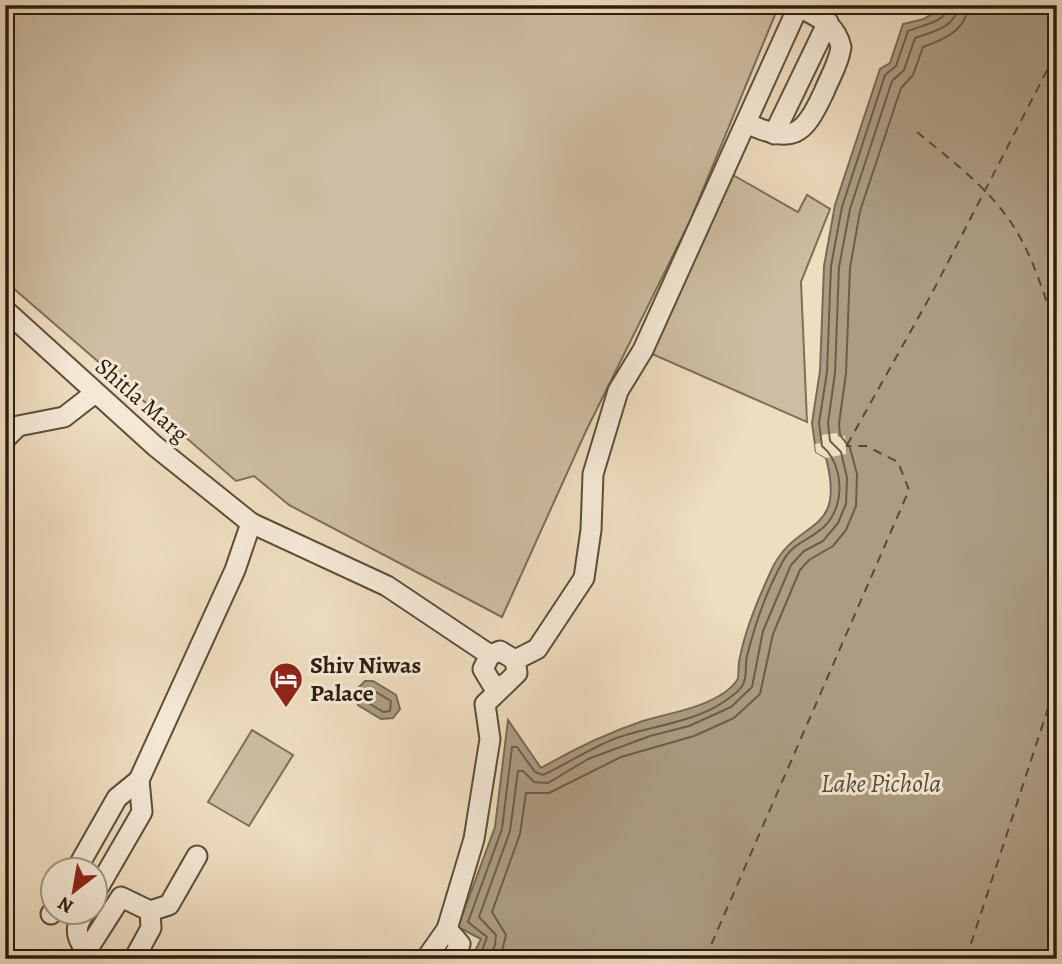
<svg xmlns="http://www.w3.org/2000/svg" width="1062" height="964" viewBox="0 0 1062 964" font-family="Alegreya,serif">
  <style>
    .green { fill: #cebda2; stroke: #7c6e58; stroke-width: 2 }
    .water { fill: #ac9c83; stroke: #786a54; stroke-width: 2 }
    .pier { fill: #efddc0 }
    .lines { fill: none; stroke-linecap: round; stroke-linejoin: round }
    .shore { stroke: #6c5d48; stroke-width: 2 }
    .ferry { stroke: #584a37; stroke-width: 2; stroke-dasharray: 9 7; stroke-linecap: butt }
    .minor-casing { stroke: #5c4e3a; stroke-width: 23 }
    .minor { stroke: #f5e9d6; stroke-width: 19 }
    .labels { text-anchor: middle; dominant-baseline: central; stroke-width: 6; stroke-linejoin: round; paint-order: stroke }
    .street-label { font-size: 24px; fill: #2b1e0e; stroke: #f5e9d6 }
    .poi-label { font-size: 24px; font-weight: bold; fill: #2b1e0e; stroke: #f5e9d6; text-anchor: start }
    .water-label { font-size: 26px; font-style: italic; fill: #584a37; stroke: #f5e9d6 }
  </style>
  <rect width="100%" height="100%" fill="#efddc0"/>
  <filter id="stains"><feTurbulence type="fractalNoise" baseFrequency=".00286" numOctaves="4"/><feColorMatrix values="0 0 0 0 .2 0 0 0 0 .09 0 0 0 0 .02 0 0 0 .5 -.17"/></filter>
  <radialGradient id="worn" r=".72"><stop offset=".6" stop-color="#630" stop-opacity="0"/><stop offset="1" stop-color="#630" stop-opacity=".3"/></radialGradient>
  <!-- green -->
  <g class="green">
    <path d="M5,5h774l-89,216 -104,210 -84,186 -213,-112 -35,-29 -18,5 -231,-200z"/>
    <path d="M724,170l74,42 9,-17 23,14 -29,73 6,140 -164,-72z"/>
    <path d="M252,730l41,25 -44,71 -41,-24z"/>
  </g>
  <!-- water -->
  <g class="water">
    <path d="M945,5h112v954h-586l10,-20 -23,-12 37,-100 13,-107 33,48c33,-19 66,-35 102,-47 25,-8 52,-11 76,-25 6,-3 17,-12 19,-18 1,-7 0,-15 2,-21 6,-30 18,-58 31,-86 24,-55 76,-32 55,-113l-10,-6 -4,-29 8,-52 4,-105 11,-61 45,-136 10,-6 13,-39 21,-5z"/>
    <path d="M365,681h8l23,14 4,14 -7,9 -12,1 -23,-14 -3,-14z"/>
  </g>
  <!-- pier -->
  <path class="pier" d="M837,433l1,4 7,-1 1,18 -20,4 -10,-6 -1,-8 7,-1v-8z"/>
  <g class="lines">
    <!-- shore -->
    <g class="shore">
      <path d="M371,689l20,12 -1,10 -7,1 -19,-12v-10z"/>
      <path d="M479,959l8,-22 -19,-15 34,-93 10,-82h5l18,25 8,3c24,-11 46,-26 71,-36 35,-13 80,-16 111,-38 6,-4 17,-12 19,-19 3,-8 1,-18 3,-26 8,-32 20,-66 36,-95 14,-26 43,-21 54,-56 6,-20 1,-46 -15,-59l-3,-23 8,-51 4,-106 11,-59 43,-132 11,-9 12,-35c14,-6 38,-8 41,-26"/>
      <path d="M489,959l6,-14 1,-10 -17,-18 31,-86 8,-60h5l11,11 14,1 40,-24 62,-23 39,-10 42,-19 21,-20 11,-56 28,-66 13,-14 19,-10 15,-18 8,-19 1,-26 -6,-26 -11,-11 -2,-18 7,-50 4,-106 11,-58 42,-128 12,-11 11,-32c17,-6 42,-11 43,-33"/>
      <path d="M500,959l6,-24 -14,-23 28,-78 6,-41h23l72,-36 73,-21 40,-18 26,-24 13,-60 27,-64 9,-10 24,-14 13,-16 10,-24 1,-32 -7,-26 -10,-13 -1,-11 7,-51 4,-105 10,-57 41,-123 12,-13 10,-28c20,-7 44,-17 45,-42"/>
    </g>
    <!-- ferry -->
    <g class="ferry">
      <path d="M917,132c34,28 73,57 97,95 20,32 31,70 43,106"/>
      <path d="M847,445l84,-150 126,-244"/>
      <path d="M705,959l204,-469 -11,-28 -32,-16h-20"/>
      <path d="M966,959l91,-278"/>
    </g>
    <!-- minor casing -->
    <g class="minor-casing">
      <g id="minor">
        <path d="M746,123c47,21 57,14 78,-31 6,-15 15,-29 17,-45 -5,-23 -23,-30 -42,-40"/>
        <path d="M774,134l54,-112"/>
        <path d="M5,310l150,136 96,77"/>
        <path d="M5,439l13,-13 46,-9 31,-24"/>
        <path d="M515,660l22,-11 47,-71 7,-48 2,-56 25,-83 25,-41 156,-345"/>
        <path d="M76,870l41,-72 22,-18"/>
        <path d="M94,895l48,-83 -3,-32 96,-210 16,-47 136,63 103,69"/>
        <path d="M150,911l19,-6 28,-49"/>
        <path d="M85,912c-7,11 -11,18 -4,31l10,1 30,-47 29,14 1,17 -17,31"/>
        <path d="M51,914l2,-2"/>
        <path d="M447,929l13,15 -8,15"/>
        <path d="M426,959l21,-30 27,-90 16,-100 -5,-35 32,-31 -2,-13 -15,-9 -10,4 -7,14 9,15 11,2"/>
      </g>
    </g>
    <!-- minor -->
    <use href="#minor" class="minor"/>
  </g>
  <!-- icons -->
  <defs>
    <g id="hotel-pin" transform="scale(1.75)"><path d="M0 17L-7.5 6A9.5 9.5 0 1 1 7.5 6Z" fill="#8f2418" stroke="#f5e9d6"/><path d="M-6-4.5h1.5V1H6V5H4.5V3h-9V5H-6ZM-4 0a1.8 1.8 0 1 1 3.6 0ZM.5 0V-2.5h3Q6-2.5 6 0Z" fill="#fff"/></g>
  </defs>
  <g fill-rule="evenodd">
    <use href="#hotel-pin" x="286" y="679"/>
  </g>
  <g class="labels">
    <!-- street labels -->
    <g class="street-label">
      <text transform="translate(142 400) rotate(41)">Shitla Marg</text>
    </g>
    <!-- poi labels -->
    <g class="poi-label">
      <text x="310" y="665">Shiv Niwas<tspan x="310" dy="28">Palace</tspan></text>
    </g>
    <!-- water labels -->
    <g class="water-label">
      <text x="881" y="783">Lake Pichola</text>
    </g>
  </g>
  <!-- margin -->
  <rect width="1062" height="964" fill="none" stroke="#efddc0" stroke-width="28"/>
  <rect x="7" y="7" width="1048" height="950" fill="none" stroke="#2b1e0e" stroke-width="3.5"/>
  <rect x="14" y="14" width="1034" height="936" fill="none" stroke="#2b1e0e" stroke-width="2"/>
  <!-- north arrow -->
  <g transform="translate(74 891) rotate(211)"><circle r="33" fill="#f5e9d6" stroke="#a49886" stroke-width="2"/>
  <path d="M0-5L12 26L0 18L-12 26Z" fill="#8f2418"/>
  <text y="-10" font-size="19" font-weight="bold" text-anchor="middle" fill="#2b1e0e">N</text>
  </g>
  <rect width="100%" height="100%" filter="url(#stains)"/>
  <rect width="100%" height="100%" fill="url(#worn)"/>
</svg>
